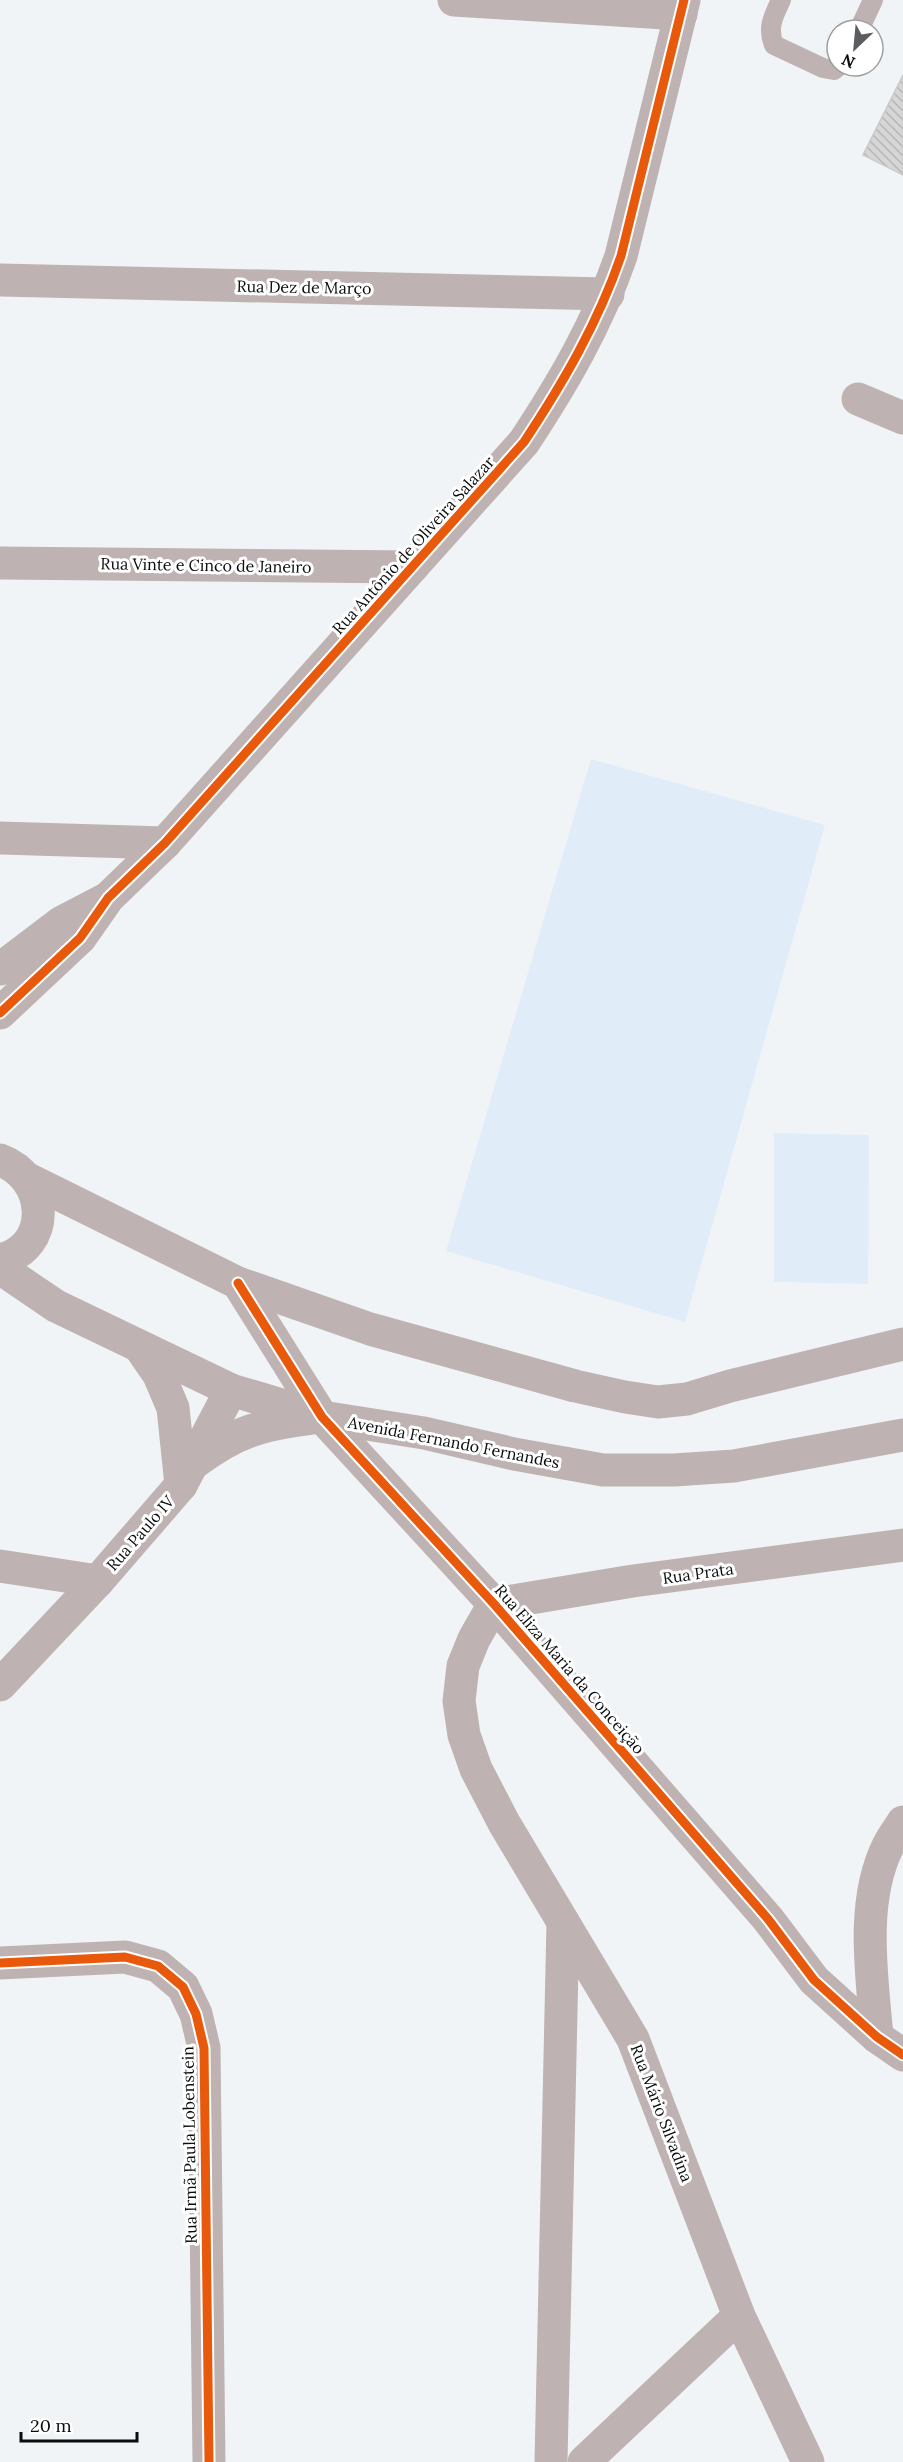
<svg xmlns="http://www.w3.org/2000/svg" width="903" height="2462" viewBox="0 0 903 2462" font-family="Lora,serif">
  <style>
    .green { fill: #e0edf9 }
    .building { fill: url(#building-back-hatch); stroke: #cacacb; stroke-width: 1.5 }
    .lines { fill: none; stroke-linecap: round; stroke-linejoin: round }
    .service { stroke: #beb3b2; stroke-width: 20 }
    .minor { stroke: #beb3b2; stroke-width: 33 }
    .tertiary { stroke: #beb3b2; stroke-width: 33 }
    .cycleway-casing { stroke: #fff; stroke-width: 13 }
    .cycleway { stroke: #e8590c; stroke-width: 9 }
    .labels { text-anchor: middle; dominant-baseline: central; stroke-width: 6; stroke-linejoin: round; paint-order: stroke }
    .street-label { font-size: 16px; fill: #0a0c0d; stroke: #fff }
  </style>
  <defs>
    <pattern id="building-back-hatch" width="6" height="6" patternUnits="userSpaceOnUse" patternTransform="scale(1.5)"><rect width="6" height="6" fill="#d7d6d7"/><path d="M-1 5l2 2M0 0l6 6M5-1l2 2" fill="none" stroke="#b7b6b7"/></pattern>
  </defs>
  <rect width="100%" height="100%" fill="#f1f4f6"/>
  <!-- green -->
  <g class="green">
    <path d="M591,759l234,66 -140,497 -239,-71z"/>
    <path d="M774,1133l95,2 -1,149 -94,-2z"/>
  </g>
  <!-- building -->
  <path class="building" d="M903,75v100l-40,-20z"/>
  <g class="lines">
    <!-- service -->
    <g class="service">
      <path d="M781,0c-8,17 -14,28 -7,45l49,23 11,2 5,-4"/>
      <path d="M859,30l14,-30"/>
    </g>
    <!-- minor -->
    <g class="minor">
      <path d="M454,0l227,14"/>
      <path d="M0,280l608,14"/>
      <path d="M858,399l45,19"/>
      <path d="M0,563l412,4"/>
      <path d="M0,838l165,5"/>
      <path d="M139,1346l20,29 14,33 8,77"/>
      <path d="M0,1566l98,15"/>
      <path d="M494,1604l274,315 46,61 63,57 26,18"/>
      <path d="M494,1604l139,-23 270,-36"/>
      <path d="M0,1685l98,-104 83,-96 50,-95"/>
      <path d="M0,1963l125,-6 33,9 25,21 13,27 8,34 5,414"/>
      <path d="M877,2037c-5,-61 -17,-134 11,-191 4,-8 10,-16 15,-24"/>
      <path d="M551,2462l12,-540"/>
      <path d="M584,2462l155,-146"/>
    </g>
    <!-- tertiary -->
    <g class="tertiary">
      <path d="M0,969l62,-47 44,-23"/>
      <path d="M0,1013l80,-75 28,-40 57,-55 359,-401c39,-59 74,-119 97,-186l63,-256"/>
      <path d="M0,1160c49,18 53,87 0,100"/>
      <path d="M30,1180l208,103 132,46 205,57 50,11 33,5 29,-3 43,-13 173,-42"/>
      <path d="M0,1268l56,38 175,84 91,27 102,16 90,21 89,16h71l60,-4 169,-31"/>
      <path d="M238,1283l84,134 172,187 -20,35 -11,27 -4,35 5,34 12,34 28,54 129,216 106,277 69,146"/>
      <path d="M194,1463c42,-32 67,-38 119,-45"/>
    </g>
    <!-- cycleway casing -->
    <g class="cycleway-casing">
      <g id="cycleway">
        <path d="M0,1013l80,-75 28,-40 57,-55 359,-401c39,-59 74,-119 97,-186l63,-256"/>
        <path d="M238,1283l84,134 172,187 274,315 46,61 63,57 26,18"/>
        <path d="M0,1963l125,-6 33,9 25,21 13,27 8,34 5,414"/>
      </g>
    </g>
    <!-- cycleway -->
    <use href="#cycleway" class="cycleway"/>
  </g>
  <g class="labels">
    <!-- street labels -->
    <g class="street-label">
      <text transform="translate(304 287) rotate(1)">Rua Dez de Março</text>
      <text transform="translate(413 545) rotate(-48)">Rua Antônio de Oliveira Salazar</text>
      <text transform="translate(206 565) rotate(1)">Rua Vinte e Cinco de Janeiro</text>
      <text transform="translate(454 1442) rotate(11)">Avenida Fernando Fernandes</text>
      <text transform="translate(140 1533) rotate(-49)">Rua Paulo IV</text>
      <text transform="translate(698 1573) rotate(-8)">Rua Prata</text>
      <text transform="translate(570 1669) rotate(49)">Rua Eliza Maria da Conceição</text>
      <text transform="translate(662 2113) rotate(69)">Rua Mário Silvadina</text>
      <text transform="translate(189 2145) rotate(-91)">Rua Irmã Paula Lobenstein</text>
    </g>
  </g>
  <!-- north arrow -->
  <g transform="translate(855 48) rotate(206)"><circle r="28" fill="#ffffff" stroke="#9d9e9e" stroke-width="1.5"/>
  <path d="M0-4.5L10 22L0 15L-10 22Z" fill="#5b5d5f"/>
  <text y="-9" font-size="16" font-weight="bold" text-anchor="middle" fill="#0a0c0d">N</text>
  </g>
  <!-- scale -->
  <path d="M21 2432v9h116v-9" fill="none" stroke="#0a0c0d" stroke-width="3"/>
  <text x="30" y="2432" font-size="18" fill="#0a0c0d" stroke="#ffffff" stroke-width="4.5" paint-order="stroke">20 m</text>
</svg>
